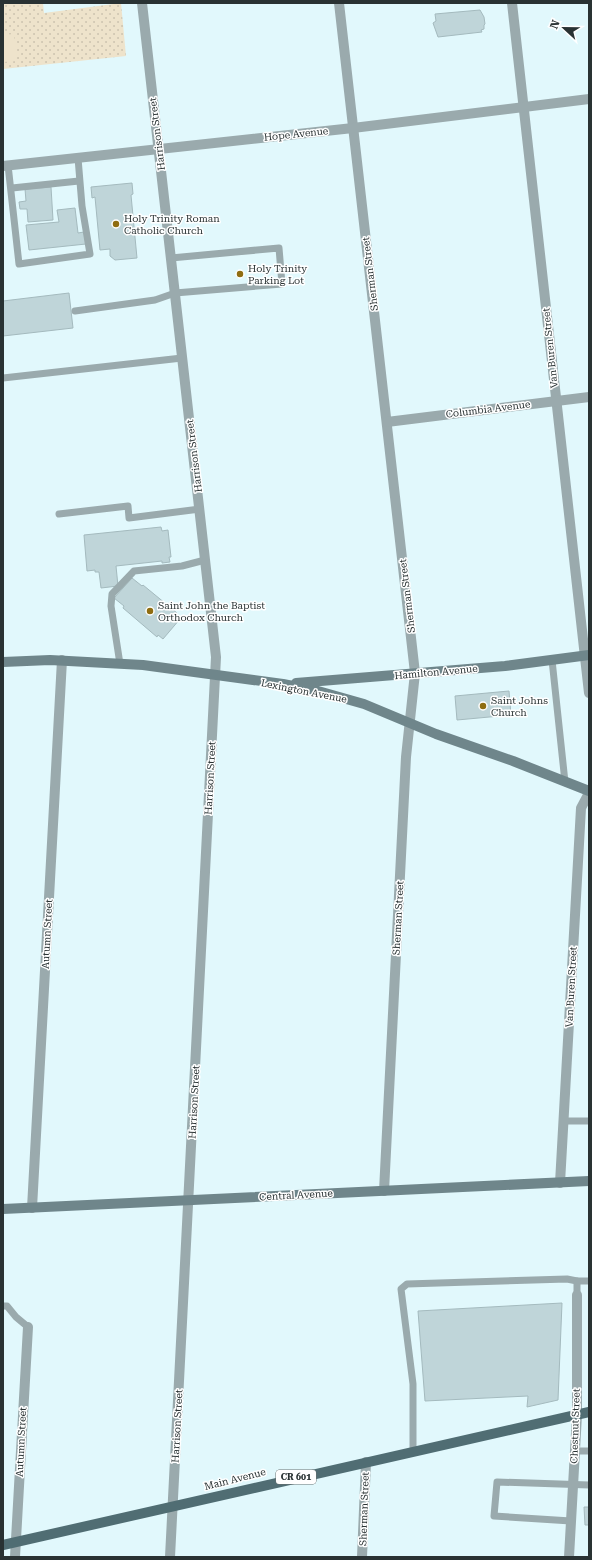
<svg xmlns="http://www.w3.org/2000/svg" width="592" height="1560" viewBox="0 0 592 1560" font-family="'Roboto Serif',serif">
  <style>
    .green { fill: url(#green-dots) }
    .pitch { fill: #eee3cb }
    .building { fill: #bfd5d9; stroke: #a4babe }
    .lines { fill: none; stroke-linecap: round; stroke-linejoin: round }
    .service { stroke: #9aaaad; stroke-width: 7 }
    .minor { stroke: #9aaaad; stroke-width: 10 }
    .secondary { stroke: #6f868b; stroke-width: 10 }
    .primary { stroke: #506d73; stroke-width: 10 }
    .poi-dot { fill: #8f6d11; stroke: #fff; stroke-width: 1.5 }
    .labels { text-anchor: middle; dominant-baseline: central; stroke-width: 3; stroke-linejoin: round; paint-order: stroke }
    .shield { fill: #fff; stroke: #697070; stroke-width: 1 }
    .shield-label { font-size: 9px; font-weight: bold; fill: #293233 }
    .street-label { font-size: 10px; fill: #293233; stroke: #fff }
    .poi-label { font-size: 10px; fill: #293233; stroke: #fff; text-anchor: start }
  </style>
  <defs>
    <pattern id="green-dots" width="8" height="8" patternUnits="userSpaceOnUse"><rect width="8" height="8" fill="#eee3cb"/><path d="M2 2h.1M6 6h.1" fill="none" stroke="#ccc3af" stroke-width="1.8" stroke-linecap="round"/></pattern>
  </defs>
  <rect width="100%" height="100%" fill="#e1f8fc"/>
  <!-- green -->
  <path class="green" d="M3,3h40l1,10 77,-10 5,53 -123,13z"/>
  <!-- pitch -->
  <path class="pitch" d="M14,34l3,27 -14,1v-27z"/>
  <!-- building -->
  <g class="building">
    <path d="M480,10l4,7 1,7 -1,1v4l-3,1 1,2 -44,5 -5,-14 3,-2 -1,-7z"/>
    <path d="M132,183l1,11 -2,1 6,63 -22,2 -5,-4v-7l-10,1 -5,-53 -3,1 -1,-11z"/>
    <path d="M51,187l2,33 -25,2 -1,-13h-7l-1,-7 7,-1 -1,-12z"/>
    <path d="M75,208l3,25 6,-1 2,12 -57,6 -3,-25 33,-3 -2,-12z"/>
    <path d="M69,293l4,35 -70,8v-35z"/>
    <path d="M161,527l1,4 6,-1 3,27h-2l1,5 -8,1v-2l-46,5 2,20 -17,2 -2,-16h-4v-2l-8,1 -3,-36z"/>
    <path d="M132,578l10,8 1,-1 34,28 -2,2 5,4 -17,20 -5,-4 -1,2 -34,-29 1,-2 -10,-8z"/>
    <path d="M509,691l2,24 -54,5 -2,-24z"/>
    <path d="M562,1303l-4,97 -31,7 1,-11 -103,5 -7,-90z"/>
    <path d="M584,1507h5v18h-4z"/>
  </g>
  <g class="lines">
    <!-- service -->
    <g class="service">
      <path d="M8,165l11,99 71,-10 -8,-48 -4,-48"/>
      <path d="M12,188l67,-7"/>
      <path d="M75,311l80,-11 20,-7 107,-9 -3,-36 -108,10"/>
      <path d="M3,378l179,-20"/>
      <path d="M59,514l69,-8 1,12 71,-9"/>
      <path d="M552,660l13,122"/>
      <path d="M120,664l-9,-58 1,-12 22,-23 48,-5 23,-6"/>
      <path d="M563,1121h26"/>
      <path d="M577,1281h12"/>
      <path d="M3,1306h4l9,11 12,10"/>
      <path d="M413,1451v-67l-12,-95 6,-5 160,-5 10,2v14"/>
      <path d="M575,1451h14"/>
      <path d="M571,1521l-77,-5 3,-34 92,3"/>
    </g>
    <!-- minor -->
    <g class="minor">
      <path d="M142,3l74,654 -46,900"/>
      <path d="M339,3l76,670 -9,84 -22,434"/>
      <path d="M512,3l77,690"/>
      <path d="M3,166l350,-38 236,-29"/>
      <path d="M387,422l202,-25"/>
      <path d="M560,1183l21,-375 8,-15"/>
      <path d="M32,1208l30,-548"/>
      <path d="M15,1557l13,-230"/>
      <path d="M362,1557l4,-95"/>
      <path d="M569,1557l8,-142v-120"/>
    </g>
    <!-- secondary -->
    <g class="secondary">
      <path d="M3,662l47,-2 93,5 140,19 35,7 46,13 72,30 77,27 76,30"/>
      <path d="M296,683l209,-17 84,-11"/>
      <path d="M3,1209l586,-28"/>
    </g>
    <!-- primary -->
    <path class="primary" d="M3,1545l586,-133"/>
  </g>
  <!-- markers -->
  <g class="poi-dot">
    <circle cx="116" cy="224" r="4"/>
    <circle cx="240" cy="274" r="4"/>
    <circle cx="150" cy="611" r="4"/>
    <circle cx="483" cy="706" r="4"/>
  </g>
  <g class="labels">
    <!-- shield labels -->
    <rect class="shield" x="276" y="1470" width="40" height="14" rx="3"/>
    <g class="shield-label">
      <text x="296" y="1477">CR 601</text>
    </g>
    <!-- street labels -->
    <g class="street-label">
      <text transform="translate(157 134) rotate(-97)">Harrison Street</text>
      <text transform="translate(296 134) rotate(-6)">Hope Avenue</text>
      <text transform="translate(370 274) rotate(-97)">Sherman Street</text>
      <text transform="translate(550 348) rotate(-96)">Van Buren Street</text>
      <text transform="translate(488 409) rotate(-7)">Columbia Avenue</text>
      <text transform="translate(194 456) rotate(-97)">Harrison Street</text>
      <text transform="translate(407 596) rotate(-97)">Sherman Street</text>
      <text transform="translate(436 672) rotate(-5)">Hamilton Avenue</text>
      <text transform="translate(304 691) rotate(11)">Lexington Avenue</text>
      <text transform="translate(210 778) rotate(-87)">Harrison Street</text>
      <text transform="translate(398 918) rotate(-87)">Sherman Street</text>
      <text transform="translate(47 934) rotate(-87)">Autumn Street</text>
      <text transform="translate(571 987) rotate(-87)">Van Buren Street</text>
      <text transform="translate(194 1102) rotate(-87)">Harrison Street</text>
      <text transform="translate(296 1195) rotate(-3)">Central Avenue</text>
      <text transform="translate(177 1426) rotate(-87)">Harrison Street</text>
      <text transform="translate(575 1426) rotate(-88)">Chestnut Street</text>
      <text transform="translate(21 1442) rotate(-87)">Autumn Street</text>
      <text transform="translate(235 1479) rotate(-14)">Main Avenue</text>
      <text transform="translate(364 1509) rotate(-88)">Sherman Street</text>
    </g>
    <!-- poi labels -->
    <g class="poi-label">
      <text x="124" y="218">Holy Trinity Roman<tspan x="124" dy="12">Catholic Church</tspan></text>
      <text x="248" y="268">Holy Trinity<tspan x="248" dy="12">Parking Lot</tspan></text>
      <text x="158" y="605">Saint John the Baptist<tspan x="158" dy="12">Orthodox Church</tspan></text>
      <text x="491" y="700">Saint Johns<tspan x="491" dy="12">Church</tspan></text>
    </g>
  </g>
  <!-- border -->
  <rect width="592" height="1560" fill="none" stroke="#293233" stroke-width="8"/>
  <!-- north arrow -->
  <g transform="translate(564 28) rotate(292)" stroke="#ffffff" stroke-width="3" paint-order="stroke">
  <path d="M0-3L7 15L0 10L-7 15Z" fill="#293233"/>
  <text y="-6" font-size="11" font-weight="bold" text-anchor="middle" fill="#293233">N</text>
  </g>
</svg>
